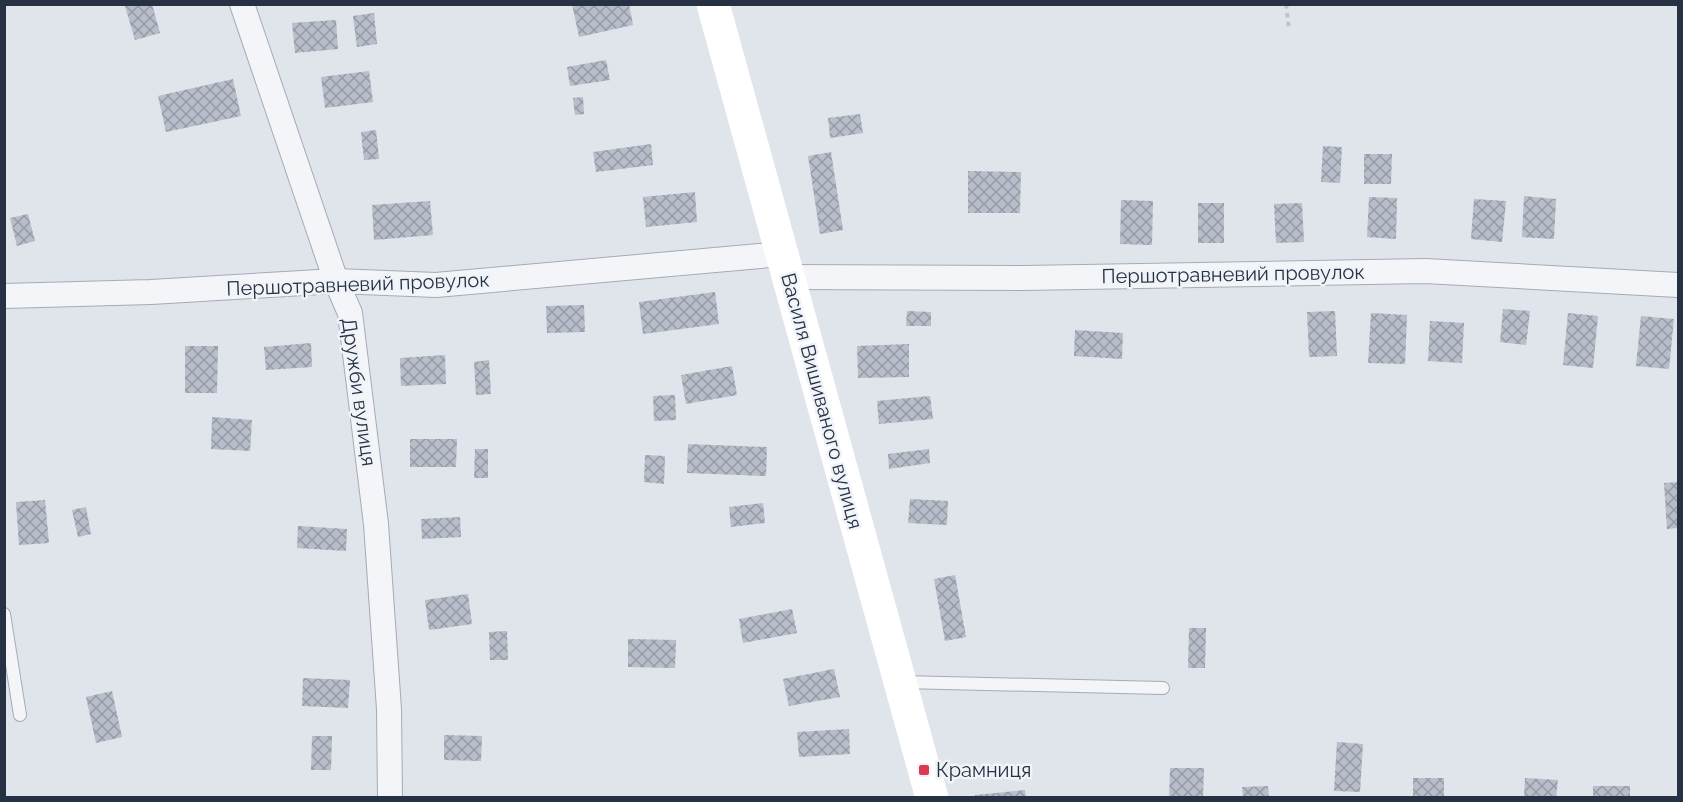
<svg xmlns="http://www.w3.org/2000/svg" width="1683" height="802" viewBox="0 0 1683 802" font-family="Raleway,sans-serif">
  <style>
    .building { fill: url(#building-cross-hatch) }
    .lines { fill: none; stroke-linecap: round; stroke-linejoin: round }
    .lane-casing { stroke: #a5abb6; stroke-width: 14 }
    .street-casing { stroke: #a5abb6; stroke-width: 26 }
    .path { stroke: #bfc2c9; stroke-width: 4; stroke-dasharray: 4.5 4.5; stroke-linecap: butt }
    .lane { stroke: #f4f5f8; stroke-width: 12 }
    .street { stroke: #f4f5f8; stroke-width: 24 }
    .secondary { stroke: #fff; stroke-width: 33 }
    .poi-dot { fill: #da3b52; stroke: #f0f3f8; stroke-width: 2 }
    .labels { text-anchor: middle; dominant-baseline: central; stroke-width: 5; stroke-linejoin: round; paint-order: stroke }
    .street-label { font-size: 20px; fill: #273144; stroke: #f0f3f8 }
    .poi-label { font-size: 20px; fill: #273144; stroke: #f0f3f8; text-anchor: start }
  </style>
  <defs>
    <pattern id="building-cross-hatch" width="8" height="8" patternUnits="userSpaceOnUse" patternTransform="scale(1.5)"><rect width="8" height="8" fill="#b7bdc9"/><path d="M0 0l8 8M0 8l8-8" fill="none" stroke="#959aa5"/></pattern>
  </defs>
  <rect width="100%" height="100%" fill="#e0e4eb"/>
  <!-- building -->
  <g class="building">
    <path d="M152,4l8,29 -25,7 -10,-34z"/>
    <path d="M572,4h57l4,21 -54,12z"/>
    <path d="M374,13l3,31 -20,3 -4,-31z"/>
    <path d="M336,20l2,29 -43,4 -3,-30z"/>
    <path d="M606,60l4,20 -40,6 -3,-19z"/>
    <path d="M369,71l4,31 -48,6 -4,-31z"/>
    <path d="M233,79l8,37 -75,16 -8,-36z"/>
    <path d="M583,97l1,17 -9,1 -2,-17z"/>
    <path d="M860,114l3,19 -33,5 -2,-20z"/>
    <path d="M376,130l3,29 -15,1 -3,-28z"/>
    <path d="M651,144l2,21 -57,7 -3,-20z"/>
    <path d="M1323,146l19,1 -2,36 -19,-1z"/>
    <path d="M831,152l12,78 -23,4 -12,-78z"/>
    <path d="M1364,154h28l-1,30h-27z"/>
    <path d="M968,171l53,1 -1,41h-52z"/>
    <path d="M695,192l2,30 -51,5 -3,-30z"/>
    <path d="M1524,196l32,3 -2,40 -32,-2z"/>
    <path d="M1369,197l28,1 -1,41 -29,-2z"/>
    <path d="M1474,199l32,2 -4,41 -31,-3z"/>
    <path d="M1121,200l32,1 -1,44 -32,-1z"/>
    <path d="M430,201l3,34 -59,5 -2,-35z"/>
    <rect x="1198" y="203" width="26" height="40"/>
    <path d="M1302,203l2,39 -28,1 -2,-39z"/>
    <path d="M28,214l7,27 -18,5 -7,-28z"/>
    <path d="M715,292l4,32 -76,10 -4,-32z"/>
    <path d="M584,305l1,27 -38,1 -1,-27z"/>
    <path d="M1503,309l27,2 -4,34 -26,-3z"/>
    <path d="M907,311l24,1v14h-25z"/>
    <path d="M1335,311l2,45 -28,1 -2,-45z"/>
    <path d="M1371,313l36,2 -2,49 -37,-1z"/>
    <path d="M1568,313l30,3 -5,52 -30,-3z"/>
    <path d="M1641,316l33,3 -5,50 -33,-3z"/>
    <path d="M1430,321l34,2 -2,40 -34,-2z"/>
    <path d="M1075,330l48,3 -1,26 -48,-3z"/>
    <path d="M311,343l1,24 -46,3 -2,-23z"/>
    <path d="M909,344v33l-51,1 -1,-32z"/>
    <path d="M185,346h33l-1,47h-32z"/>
    <path d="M445,355l1,29 -45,2 -1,-28z"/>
    <path d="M489,360l2,34 -15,1 -2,-33z"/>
    <path d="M732,366l5,29 -51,9 -5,-29z"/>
    <path d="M675,395l1,25 -22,1 -1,-25z"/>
    <path d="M930,396l3,23 -54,5 -2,-23z"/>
    <path d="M212,417l40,3 -2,31 -39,-2z"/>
    <path d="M410,439h47l-1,28h-46z"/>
    <path d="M688,444l79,3 -1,29 -79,-3z"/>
    <path d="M475,449h13v29h-14z"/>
    <path d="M929,449l1,14 -41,6 -1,-15z"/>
    <path d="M645,455l20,1 -1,28 -20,-2z"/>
    <path d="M1678,482v46l-11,1 -3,-46z"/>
    <path d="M910,499l38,2 -1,24 -39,-2z"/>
    <path d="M45,500l4,43 -30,2 -3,-43z"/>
    <path d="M763,503l2,20 -34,4 -2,-20z"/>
    <path d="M86,507l5,27 -13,3 -6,-27z"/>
    <path d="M460,517l1,20 -39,2 -1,-20z"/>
    <path d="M298,526l49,3 -1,22 -49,-3z"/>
    <path d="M955,575l11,62 -21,4 -11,-62z"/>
    <path d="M468,594l4,30 -43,6 -4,-30z"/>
    <path d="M792,609l5,24 -54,10 -4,-24z"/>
    <path d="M1189,628h17l-1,40h-17z"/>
    <path d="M507,631l1,29h-18l-1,-28z"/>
    <path d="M628,639l48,1 -1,28 -47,-1z"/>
    <path d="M834,669l6,28 -51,9 -6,-27z"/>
    <path d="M303,678l47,2 -2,28 -46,-2z"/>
    <path d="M112,691l10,46 -26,6 -10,-46z"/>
    <path d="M849,729l1,25 -51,3 -2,-25z"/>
    <path d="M444,735l38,1 -1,25 -37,-1z"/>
    <path d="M312,736h20l-1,34h-20z"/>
    <path d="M1337,742l26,2 -3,48 -26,-1z"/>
    <path d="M1170,768h34l-1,30h-34z"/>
    <rect x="1413" y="778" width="31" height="20"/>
    <path d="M1525,778l33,2 -2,18h-32z"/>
    <path d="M1268,786l1,12h-26l-1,-11z"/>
    <rect x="1593" y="786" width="37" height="12"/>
    <path d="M1025,790l1,8h-51v-3z"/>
  </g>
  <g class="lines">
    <!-- lane casing -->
    <g class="lane-casing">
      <g id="lane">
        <path d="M4,614l16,101"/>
        <path d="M902,682l261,6"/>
      </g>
    </g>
    <!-- street casing -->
    <g class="street-casing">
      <g id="street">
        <path d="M242,4l94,277 14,32 26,211 13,185 1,89"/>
        <path d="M788,277l236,1 401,-7 253,14"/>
        <path d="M4,296l147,-4 185,-11 100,4 346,-31"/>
      </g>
    </g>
    <!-- path -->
    <path class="path" d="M1286,4l3,25"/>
    <!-- lane -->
    <use href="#lane" class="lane"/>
    <!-- street -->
    <use href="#street" class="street"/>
    <!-- secondary -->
    <path class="secondary" d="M713,4l219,794"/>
  </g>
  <!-- markers -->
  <rect class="poi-dot" x="918" y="764" width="12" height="12" rx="3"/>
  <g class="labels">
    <!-- street labels -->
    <g class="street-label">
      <text transform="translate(1233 274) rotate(-1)">Першотравневий провулок</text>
      <text transform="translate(358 284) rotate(-2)">Першотравневий провулок</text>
      <text transform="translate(359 392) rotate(82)">Дружби вулиця</text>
      <text transform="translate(822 401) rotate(75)">Василя Вишиваного вулиця</text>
    </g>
    <!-- poi labels -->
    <g class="poi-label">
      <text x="936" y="770">Крамниця</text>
    </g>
  </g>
  <!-- border -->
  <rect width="1683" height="802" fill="none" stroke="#273144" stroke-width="12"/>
</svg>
